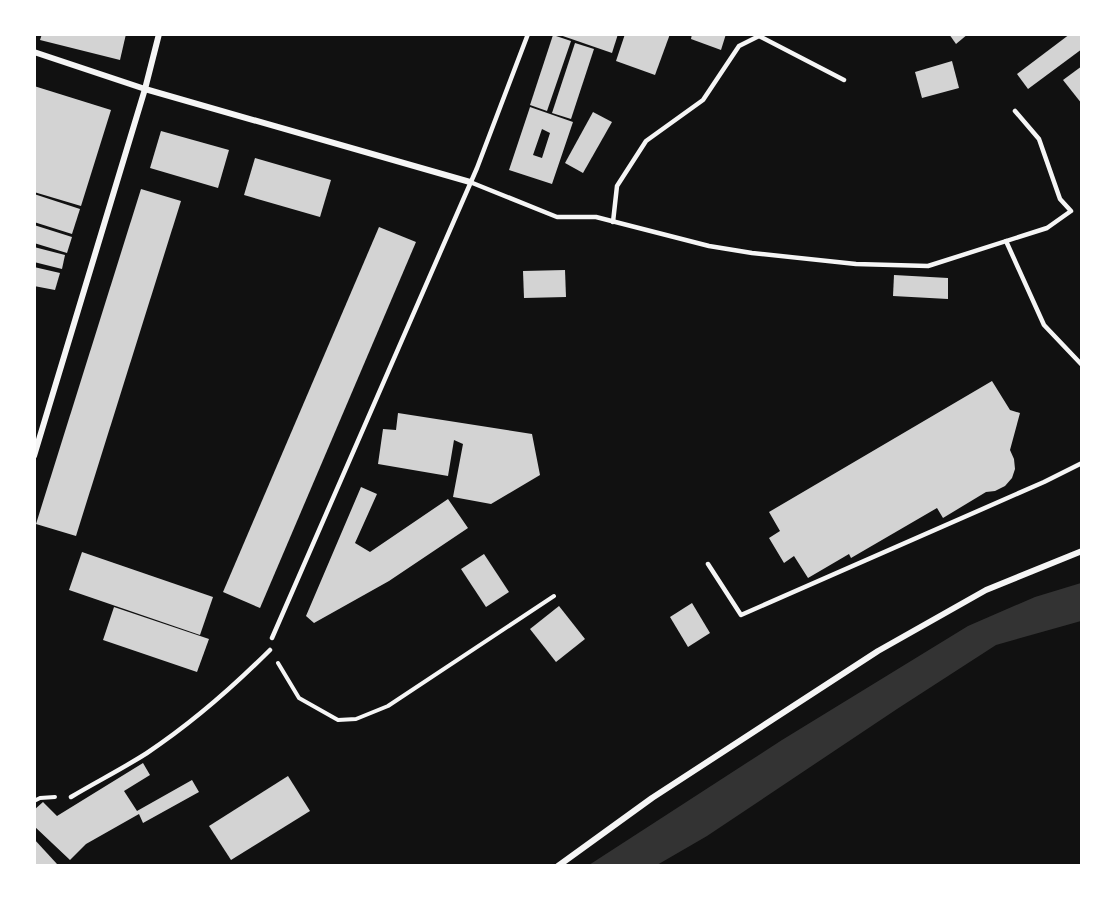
<svg xmlns="http://www.w3.org/2000/svg" width="1116" height="900" viewBox="0 0 1116 900" font-family="'DejaVu Sans',sans-serif">
  <style>
    .water { fill: #333 }
    .building { fill: #d3d3d3; fill-rule: evenodd }
    .lines { fill: none; stroke-linecap: round; stroke-linejoin: round }
    .path { stroke: #f5f5f5; stroke-width: 4 }
    .service { stroke: #f5f5f5; stroke-width: 4.5 }
    .minor { stroke: #f5f5f5; stroke-width: 6 }
  </style>
  <rect width="100%" height="100%" fill="#111"/>
  <!-- water -->
  <path class="water" d="M1081,583v38l-85,24 -99,64 -190,127 -50,29h-68l193,-125 186,-114 67,-29z"/>
  <!-- building -->
  <g class="building">
    <path d="M42,34h84l-6,26 -80,-20z"/>
    <path d="M557,34h61l-6,19z"/>
    <path d="M625,34h45l-15,41 -39,-14z"/>
    <path d="M692,34h34l-5,16 -30,-11z"/>
    <path d="M949,34h19l-12,10z"/>
    <path d="M1070,34h12v15l-54,40 -11,-15z"/>
    <path d="M553,35l18,6 -24,70 -17,-6z"/>
    <path d="M575,43l19,6 -23,70 -19,-6z"/>
    <path d="M952,61l7,27 -37,10 -7,-26z"/>
    <path d="M1082,66v38l-19,-24z"/>
    <path d="M34,86l77,24 -30,96 -47,-14z"/>
    <path d="M530,107l43,15 -21,62 -43,-14zM542,129l8,4 -8,25 -9,-3z"/>
    <path d="M593,112l19,10 -29,51 -18,-10z"/>
    <path d="M161,131l68,19 -11,38 -68,-20z"/>
    <path d="M255,158l76,22 -11,37 -76,-22z"/>
    <path d="M141,189l40,12 -105,335 -40,-12z"/>
    <path d="M34,194l46,15 -8,25 -38,-12z"/>
    <path d="M34,225l38,12 -5,16 -33,-10z"/>
    <path d="M379,227l37,15 -156,366 -37,-16z"/>
    <path d="M34,247l31,8 -3,14 -28,-7z"/>
    <path d="M34,267l26,6 -5,17 -21,-4z"/>
    <path d="M565,270l1,27 -42,1 -1,-27z"/>
    <path d="M894,275l54,3v21l-55,-3z"/>
    <path d="M992,381l18,29 10,3 -10,37 4,9 1,10 -3,9 -7,8 -10,5 -9,1 -43,26 -6,-10 -86,50 -2,-4 -41,24 -14,-22 -10,7 -15,-25 11,-7 -11,-19z"/>
    <path d="M398,413l134,21 8,41 -49,29 -38,-7 10,-53 -9,-4 -6,36 -70,-12 5,-35 13,1z"/>
    <path d="M361,487l16,7 -22,49 15,9 78,-53 20,29 -79,53 -75,42 -8,-7z"/>
    <path d="M82,552l131,45 -13,38 -131,-45z"/>
    <path d="M484,554l25,38 -23,15 -25,-38z"/>
    <path d="M692,603l18,30 -22,14 -18,-30z"/>
    <path d="M559,606l26,33 -29,23 -26,-33z"/>
    <path d="M114,607l95,32 -12,33 -94,-32z"/>
    <path d="M143,763l7,12 -26,16 13,20 55,-31 7,12 -56,31 -4,-9 -53,30 -16,16 -36,-34v-16l9,-8 14,14z"/>
    <path d="M288,776l22,35 -79,49 -22,-34z"/>
    <path d="M34,839l23,25 -2,2h-21z"/>
  </g>
  <g class="lines">
    <!-- path -->
    <g class="path">
      <path d="M278,663l21,35 39,22 18,-1 32,-13 166,-110"/>
      <path d="M34,801l6,-3 15,-1"/>
    </g>
    <!-- service -->
    <g class="service">
      <path d="M470,182l87,35h39l113,29 43,7 104,11 72,2 119,-38 24,-17 -11,-12 -21,-60 -24,-28"/>
      <path d="M613,222l4,-36 29,-45 57,-41 36,-54 20,-10 85,44"/>
      <path d="M1006,241l38,84 38,40"/>
      <path d="M708,564l33,51 303,-133 38,-19"/>
      <path d="M272,638l205,-470 51,-134"/>
      <path d="M71,797c25,-15 51,-28 76,-44 45,-30 85,-65 123,-103"/>
    </g>
    <!-- minor -->
    <g class="minor">
      <path d="M34,52l111,37 325,93"/>
      <path d="M34,456l111,-367 14,-55"/>
      <path d="M558,866l94,-68 226,-147 108,-61 96,-39"/>
    </g>
  </g>
  <!-- border -->
  <rect width="1116" height="900" fill="none" stroke="#ffffff" stroke-width="72"/>
</svg>
